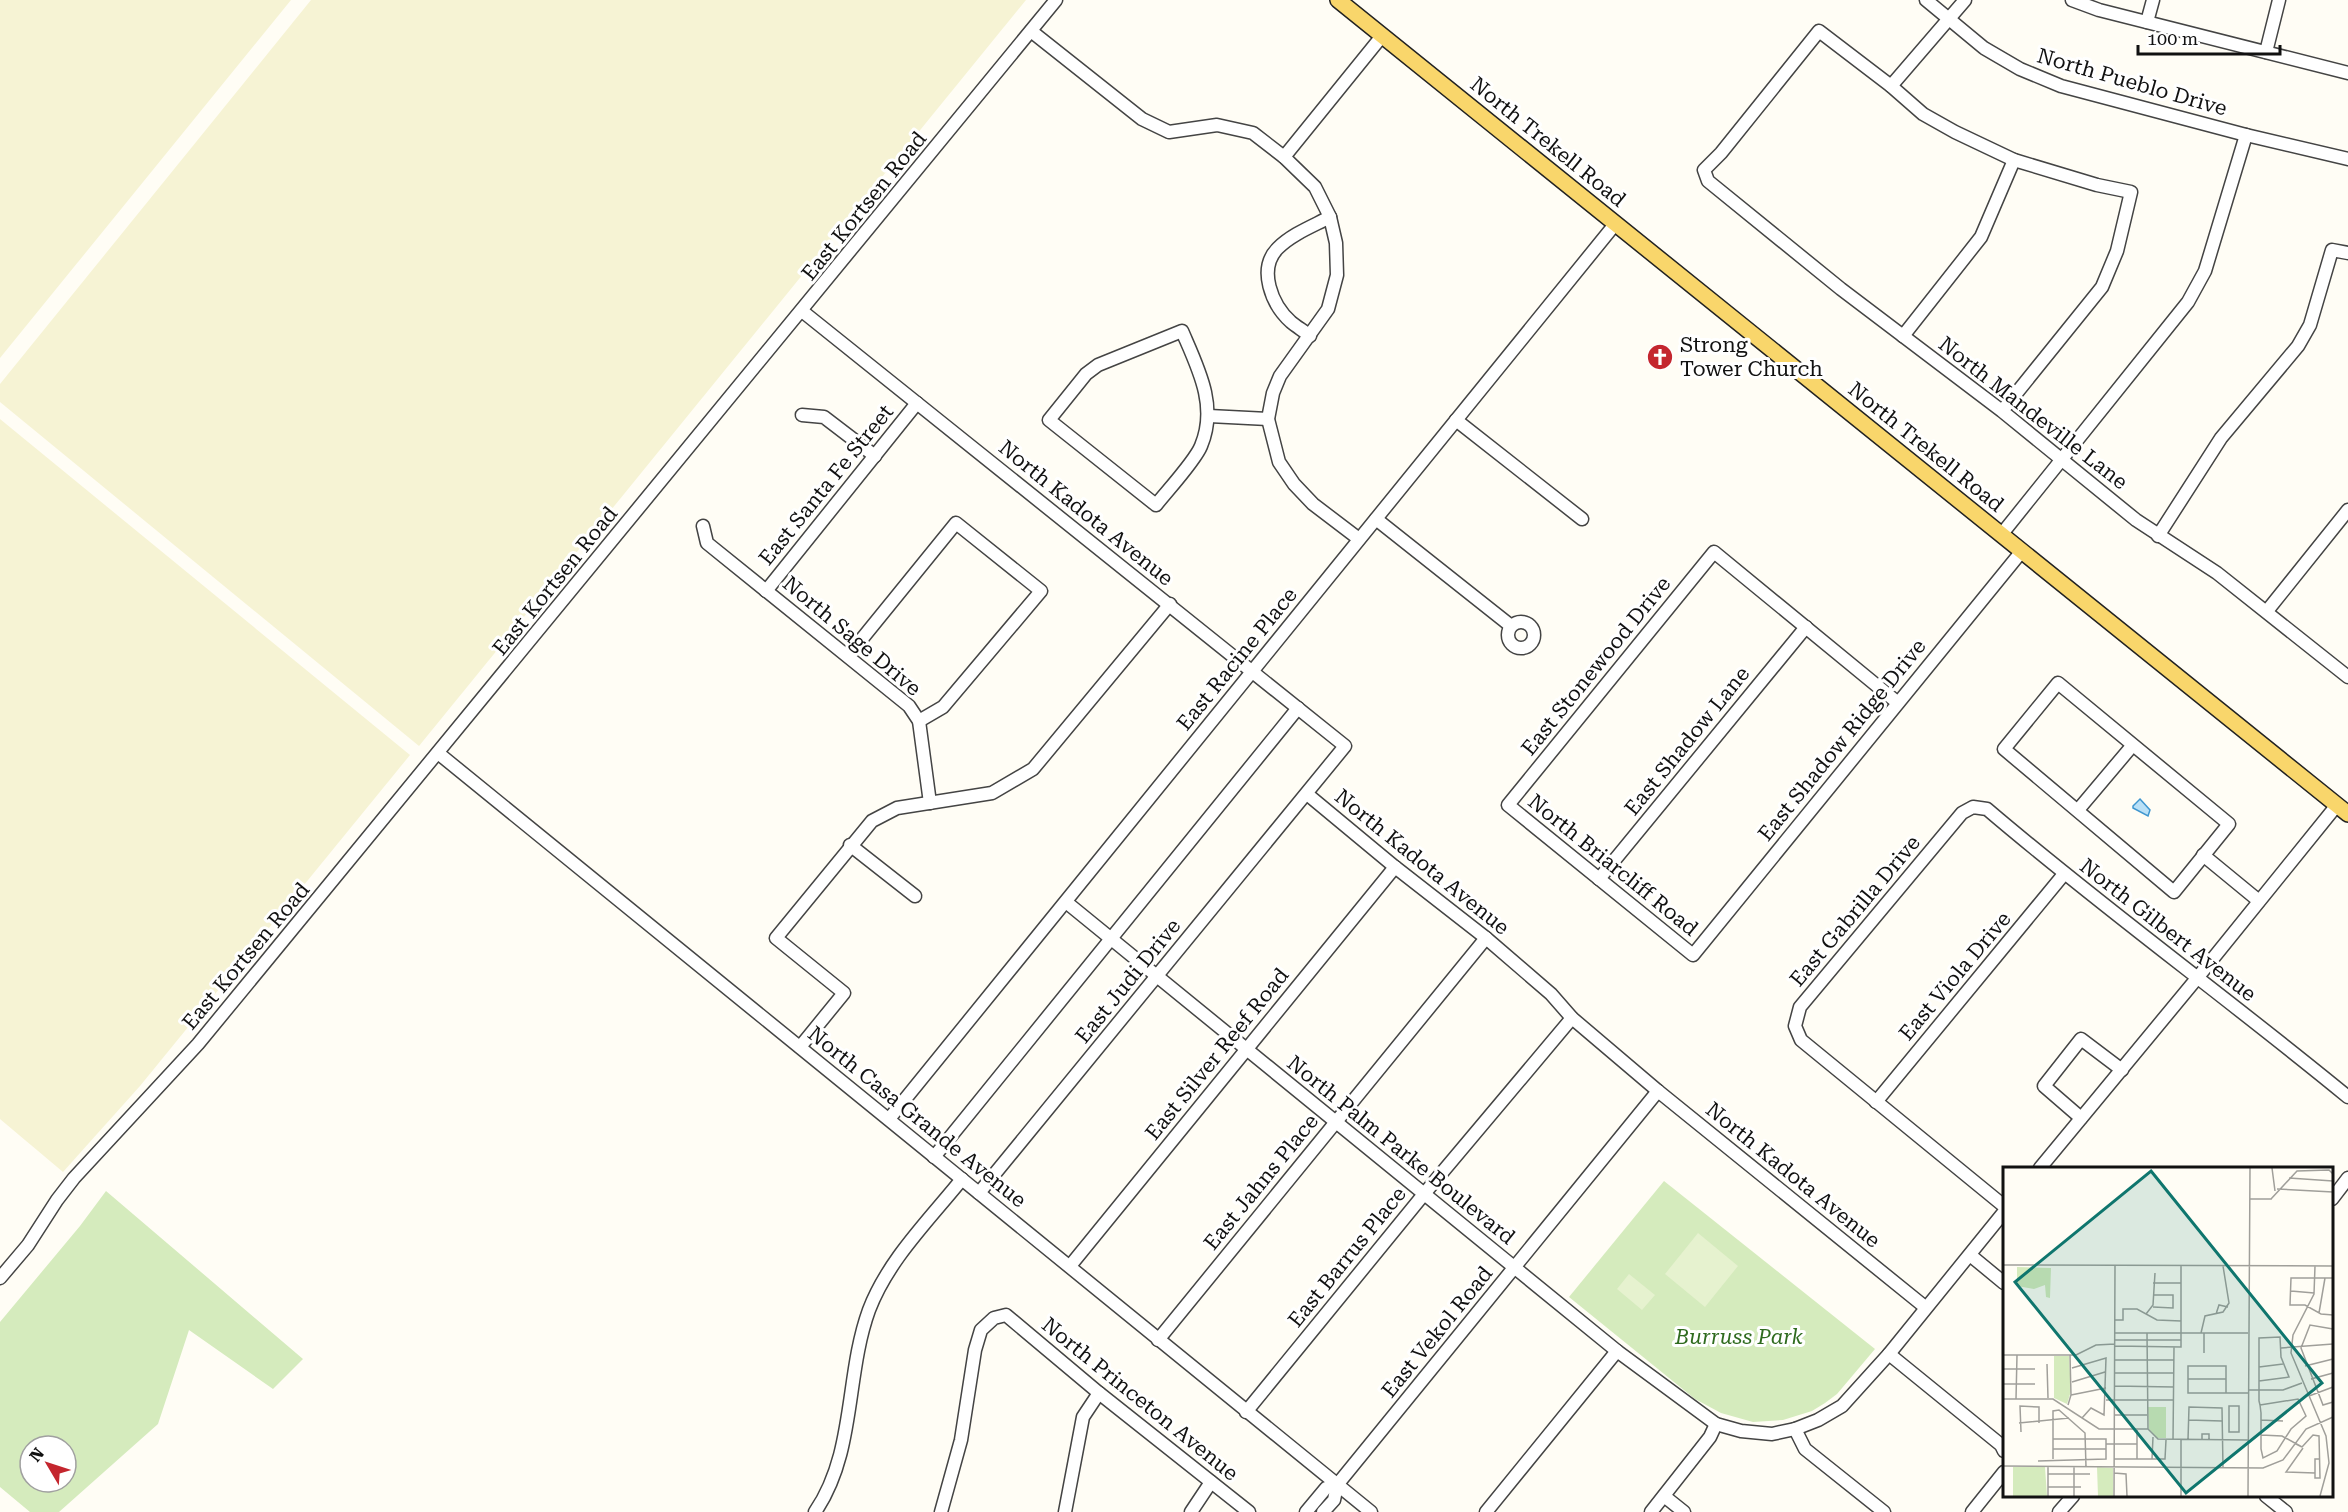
<svg xmlns="http://www.w3.org/2000/svg" width="2348" height="1512" viewBox="0 0 2348 1512" font-family="'Roboto Serif',serif">
  <style>
    .farmland { fill: #f6f3d4 }
    .green { fill: #d5ebbd; fill-rule: evenodd }
    .pitch { fill: #e6f2cf }
    .water { fill: #b9e0f7; stroke: #3f96cf; stroke-width: 1.5 }
    .lines { fill: none; stroke-linecap: round; stroke-linejoin: round }
    .minor-casing { stroke: #444; stroke-width: 15 }
    .major-casing { stroke: #222; stroke-width: 18 }
    .minor { stroke: #fff; stroke-width: 12 }
    .major { stroke: #f9d66b; stroke-width: 15 }
    .labels { text-anchor: middle; dominant-baseline: central; stroke-width: 6; stroke-linejoin: round; paint-order: stroke }
    .street-label { font-size: 21px; fill: #111; stroke: #fff }
    .poi-label { font-size: 21px; fill: #111; stroke: #fff; text-anchor: start }
    .park-label { font-size: 21px; font-style: italic; fill: #2f6b1f; stroke: #fff }
    .inset-road { fill: none; stroke: #a09f9a; stroke-width: 1.5 }
    .view { fill: #0f766e; fill-opacity: 0.15; stroke: #0f766e; stroke-width: 3 }
    .inset-edge { fill: none; stroke: #111; stroke-width: 3 }
  </style>
  <rect width="100%" height="100%" fill="#fffdf5"/>
  <!-- farmland -->
  <g class="farmland">
    <path d="M0,0h291l-291,358z"/>
    <path d="M311,0h715l-607,746 -419,-344v-18z"/>
    <path d="M0,419l410,336 -270,331 -77,86 -63,-53z"/>
  </g>
  <!-- green -->
  <g class="green">
    <path d="M1664,1181l211,168 -38,45 -12,9 -13,8 -29,9 -30,2 -32,-9 -26,-14 -126,-102z"/>
    <path d="M106,1191l197,168 -30,30 -84,-59 -31,94 -99,88h-29l-30,-25v-165l80,-96zM30,1446h36v36h-36z"/>
  </g>
  <!-- pitch -->
  <g class="pitch">
    <path d="M1698,1233l40,33 -33,41 -40,-33z"/>
    <path d="M1629,1274l26,21 -13,15 -25,-21z"/>
  </g>
  <!-- water -->
  <path class="water" d="M2140,799l10,11 -2,6 -15,-8v-2z"/>
  <g class="lines">
    <!-- minor casing -->
    <g class="minor-casing">
      <g id="minor">
        <path d="M1926,0l58,48 36,21 41,17 185,49 102,24"/>
        <path d="M2072,0l27,10 249,63"/>
        <path d="M2147,22l6,-22"/>
        <path d="M1031,31l111,88 27,13 48,-7 36,8 31,24 31,30 15,30 6,26 1,32 -9,34 -48,67 -7,17 -5,26 11,43 15,22 19,20 46,35"/>
        <path d="M2266,52l13,-52"/>
        <path d="M1891,86l74,-86"/>
        <path d="M1284,157l98,-121"/>
        <path d="M802,311l543,435 -366,447"/>
        <path d="M1182,331c16,37 36,75 19,115 -6,15 -34,45 -45,59l-107,-85 37,-46 12,-9z"/>
        <path d="M1310,336c-6,-5 -13,-9 -19,-14 -19,-17 -34,-53 -13,-74 14,-14 35,-22 52,-31"/>
        <path d="M1903,336l78,-99 33,-77"/>
        <path d="M2002,411l100,-124 15,-36 14,-59 -34,-7 -83,-25 -59,-28 -32,-18 -32,-28 -72,-55 -98,122 -17,17 4,11 133,108 161,122 134,109 81,53 131,104"/>
        <path d="M802,415l22,2 51,39"/>
        <path d="M1209,416l59,3"/>
        <path d="M1456,420l126,99"/>
        <path d="M1376,519l135,107"/>
        <path d="M703,526l4,17 202,163 10,15 11,82"/>
        <path d="M2001,535l187,-233 17,-31 41,-136"/>
        <path d="M2158,536l63,-98 77,-92 12,-21 22,-75 16,3"/>
        <path d="M766,591l151,-188"/>
        <path d="M2267,611l81,-101"/>
        <circle cx="1521" cy="635" r="13"/>
        <path d="M848,656l108,-133 85,68 -98,116 -24,14"/>
        <path d="M2058,683l171,141 -55,68 -170,-143z"/>
        <path d="M1898,703l-184,-151 -206,253 185,150 329,-404"/>
        <path d="M438,753l933,759"/>
        <path d="M1307,794l88,73 91,71 65,56 21,24 86,73 267,216"/>
        <path d="M2078,810l54,-64"/>
        <path d="M850,845l65,51"/>
        <path d="M2203,855l56,46"/>
        <path d="M1599,879l207,-252"/>
        <path d="M1066,902l551,449 99,73 25,7 31,3 23,-5 23,-9 24,-14 47,-52 115,-142"/>
        <path d="M800,1047l44,-54 -68,-55 96,-117 25,-13 95,-15 41,-24 137,-165"/>
        <path d="M1876,1102l188,-228"/>
        <path d="M2081,1118l-37,-32 37,-47 41,31"/>
        <path d="M889,1119l727,-896"/>
        <path d="M934,1157l364,-449"/>
        <path d="M2040,1168l158,-191 139,-172"/>
        <path d="M2332,1199l16,-21"/>
        <path d="M2004,1206l-203,-166 -6,-14 5,-19 162,-194 11,-6 14,2c117,100 242,190 361,288"/>
        <path d="M1970,1255l34,28"/>
        <path d="M1070,1266l325,-399"/>
        <path d="M0,1278l28,-33 29,-45 17,-22 124,-134 858,-1044"/>
        <path d="M1158,1340l328,-402"/>
        <path d="M1889,1354l112,91 3,6"/>
        <path d="M1246,1412l178,-218 148,-176"/>
        <path d="M1795,1429l10,20 79,63"/>
        <path d="M1664,1496l20,16"/>
        <path d="M2266,1496l20,16"/>
        <path d="M815,1512c41,-60 30,-136 54,-202 19,-50 60,-90 93,-131"/>
        <path d="M941,1512l20,-72 14,-90 6,-20 13,-12 12,-3 93,78 150,119"/>
        <path d="M1065,1512l18,-95 16,-24"/>
        <path d="M1191,1512l20,-30"/>
        <path d="M1306,1512l20,-24 11,-3"/>
        <path d="M1323,1512l11,-12 3,-15 321,-394"/>
        <path d="M1486,1512l131,-161"/>
        <path d="M1651,1512l59,-75 6,-13"/>
        <path d="M1972,1512l32,-40"/>
        <path d="M2059,1512l14,-16"/>
      </g>
    </g>
    <!-- major casing -->
    <g class="major-casing">
      <path id="major" d="M1338,0l1010,814"/>
    </g>
    <!-- minor -->
    <use href="#minor" class="minor"/>
    <!-- major -->
    <use href="#major" class="major"/>
  </g>
  <!-- icons -->
  <defs>
    <g id="church-disc" transform="scale(1.35)"><circle r="9.5" fill="#c4262e" stroke="#fff"/><path d="M-1.2-6h2.4v3.5h3.3v2.4h-3.3V6h-2.4V-.1h-3.3v-2.4h3.3Z" fill="#fff"/></g>
  </defs>
  <g fill-rule="evenodd">
    <use href="#church-disc" x="1660" y="357"/>
  </g>
  <g class="labels">
    <!-- street labels -->
    <g class="street-label">
      <text transform="translate(2132 82) rotate(16)">North Pueblo Drive</text>
      <text transform="translate(1548 142) rotate(39)">North Trekell Road</text>
      <text transform="translate(864 206) rotate(-51)">East Kortsen Road</text>
      <text transform="translate(2033 413) rotate(38)">North Mandeville Lane</text>
      <text transform="translate(1926 447) rotate(39)">North Trekell Road</text>
      <text transform="translate(826 485) rotate(-51)">East Santa Fe Street</text>
      <text transform="translate(1086 513) rotate(39)">North Kadota Avenue</text>
      <text transform="translate(555 581) rotate(-51)">East Kortsen Road</text>
      <text transform="translate(852 636) rotate(40)">North Sage Drive</text>
      <text transform="translate(1237 659) rotate(-51)">East Racine Place</text>
      <text transform="translate(1596 666) rotate(-51)">East Stonewood Drive</text>
      <text transform="translate(1842 740) rotate(-51)">East Shadow Ridge Drive</text>
      <text transform="translate(1687 741) rotate(-51)">East Shadow Lane</text>
      <text transform="translate(1422 862) rotate(39)">North Kadota Avenue</text>
      <text transform="translate(1613 865) rotate(39)">North Briarcliff Road</text>
      <text transform="translate(1855 911) rotate(-50)">East Gabrilla Drive</text>
      <text transform="translate(2168 930) rotate(38)">North Gilbert Avenue</text>
      <text transform="translate(246 956) rotate(-50)">East Kortsen Road</text>
      <text transform="translate(1955 976) rotate(-50)">East Viola Drive</text>
      <text transform="translate(1128 981) rotate(-51)">East Judi Drive</text>
      <text transform="translate(1217 1054) rotate(-51)">East Silver Reef Road</text>
      <text transform="translate(917 1117) rotate(39)">North Casa Grande Avenue</text>
      <text transform="translate(1401 1150) rotate(39)">North Palm Parke Boulevard</text>
      <text transform="translate(1793 1175) rotate(39)">North Kadota Avenue</text>
      <text transform="translate(1261 1182) rotate(-51)">East Jahns Place</text>
      <text transform="translate(1347 1257) rotate(-51)">East Barrus Place</text>
      <text transform="translate(1437 1332) rotate(-51)">East Vekol Road</text>
      <text transform="translate(1140 1399) rotate(39)">North Princeton Avenue</text>
    </g>
    <!-- poi labels -->
    <g class="poi-label">
      <text x="1680" y="345">Strong<tspan x="1680" dy="24">Tower Church</tspan></text>
    </g>
    <!-- park labels -->
    <g class="park-label">
      <text x="1739" y="1337">Burruss Park</text>
    </g>
  </g>
  <!-- overview -->
  <g transform="translate(2003 1167)">
    <rect width="330" height="330" fill="#fffdf5"/>
    <path d="M14,100l34,1 -1,30 -4,-1 -1,-12 -11,4 -17,-3zM51,189h15l2,35 -4,13 -13,-6zM145,240h18v31h-9l-8,-9zM10,300h32l2,29h-34zM94,300l16,1v28h-15z" fill="#d5ebbd"/>
    <path class="inset-road" d="M269,1l3,23M286,11l44,3M274,22l56,3M247,32h22M268,32l26,-28 32,-1 4,4M0,98l330,1M312,99l-1,28 -21,41 -2,18 35,83 3,27 -9,33M330,111h-42l-1,27h15l16,9 12,1M150,116h28M288,124l23,2M150,140l20,1v-13h-20M316,146l6,-35M143,147l7,-9 2,-32M213,147l3,-9 9,2M112,153h8v-11h14l20,11 24,1M330,162l-23,-4 -9,23 22,57 10,-3M112,166h133M144,166l1,96M198,166l4,-17 18,-4 6,-9 -6,-37M201,166v20M112,173h66M112,179l66,1v-81M278,181l52,-4M0,188h73l20,-10 19,-1M112,193h59M44,197l1,34M302,199l28,-7M256,200l24,-3M69,201l34,-10 -2,57 -13,-7 -9,10M0,202h32M111,206h60M185,212h38M308,212l22,-6M256,214l30,-4 -8,-20 -1,-20 -21,1v63l1,4 1,8v36l2,9 14,-7 14,-22 15,-13 -8,-17 -38,6M69,215l33,-10M0,217h32M111,219l60,1M246,223h34l19,-7M223,226v-27h-38v27h60M68,228l35,-7M306,229l24,-9M0,232h50l46,30h49M13,232l1,-44M111,233h-8h67M65,238l3,-10 -1,-40M226,239h10v26h-10zM112,248h32M185,253l34,1M258,253l22,1M16,256l50,-5M145,262l10,10 90,1M18,265l-1,-26 19,1v16M258,268l21,1 20,11 -6,-3M170,273l1,-93M185,273l1,-33 33,1 1,60M199,273v-6h7v6M103,277h31M299,280l11,-12 6,1 1,42h-5v-19h4M300,281l-17,24 29,1M50,282h53M50,292v-48l6,-1 26,23 1,34M111,292h51l1,-19M134,292v-29M149,292l1,-22M35,294l68,-2v-20h-53M0,299l260,2 20,-8 23,-31 27,-12M71,300v29M111,306l12,1 1,22M45,307h42M45,320h33M45,329v-29M111,329l1,-230M178,329v-56M245,329l2,-328"/>
    <path class="view" d="M148,4l171,212 -136,110 -171,-211z"/>
    <rect width="330" height="330" class="inset-edge"/>
  </g>
  <!-- north arrow -->
  <g transform="translate(48 1464) rotate(309)"><circle r="28" fill="#ffffff" stroke="#a0a0a0" stroke-width="1.5"/>
  <path d="M0-4.5L10 22L0 15L-10 22Z" fill="#c4262e"/>
  <text y="-9" font-size="16" font-weight="bold" text-anchor="middle" fill="#111111">N</text>
  </g>
  <!-- scale -->
  <path d="M2138 45v9h142v-9" fill="none" stroke="#111111" stroke-width="3"/>
  <text x="2147" y="45" font-size="18" fill="#111111" stroke="#ffffff" stroke-width="4.5" paint-order="stroke">100 m</text>
</svg>
